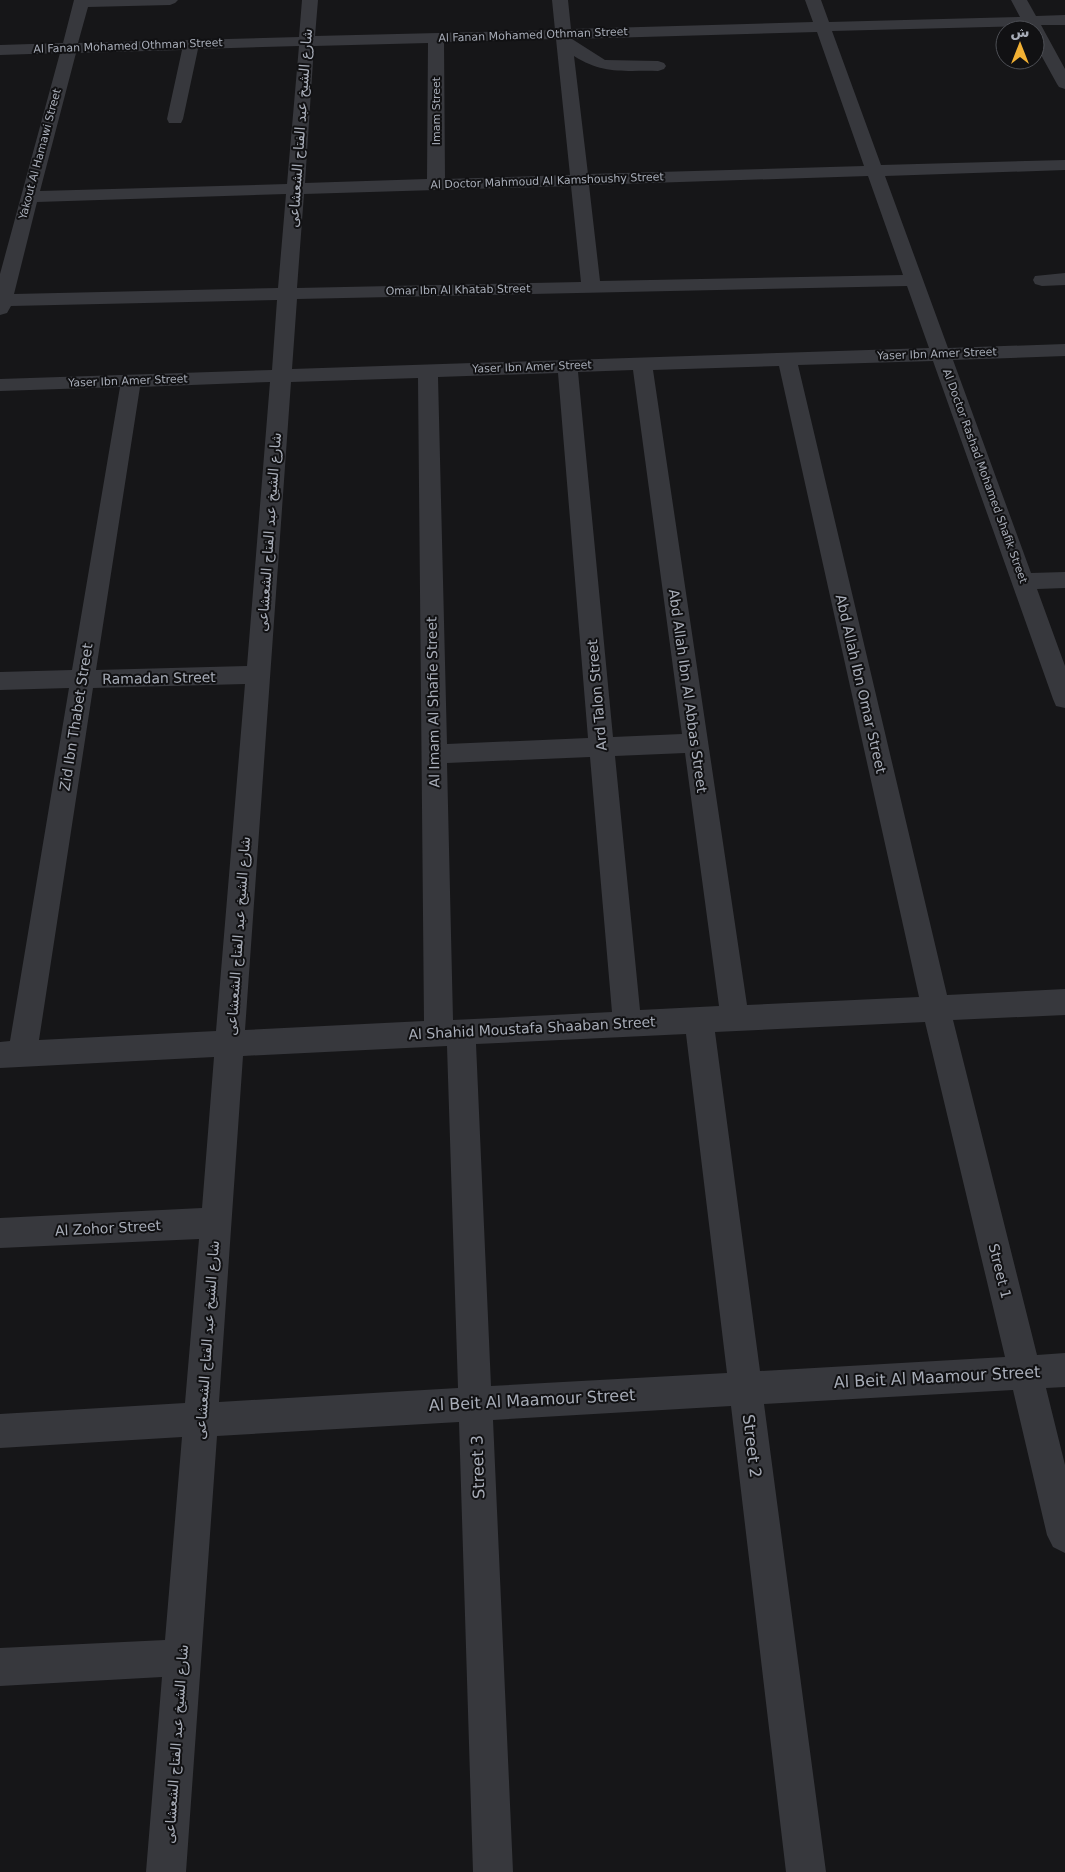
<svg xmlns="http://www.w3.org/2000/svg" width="1065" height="1872" viewBox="0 0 1065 1872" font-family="'DejaVu Sans',Cairo,sans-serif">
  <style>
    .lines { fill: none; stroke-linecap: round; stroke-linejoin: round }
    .minor { fill: #37383d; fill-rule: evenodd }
    .labels { text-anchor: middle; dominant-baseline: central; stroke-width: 4; stroke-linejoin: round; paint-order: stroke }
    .far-street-label { font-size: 11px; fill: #a8adb8; stroke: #111113 }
    .street-label { font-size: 14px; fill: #a8adb8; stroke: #111113 }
    .near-street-label { font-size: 16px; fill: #a8adb8; stroke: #111113 }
  </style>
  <rect width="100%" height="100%" fill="#161618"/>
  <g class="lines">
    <!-- minor -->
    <g class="minor">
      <path d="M74,0h104l-3,3 -5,2 -82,2 -10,36 221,-6 3,-37h16l-3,36 240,-6 -3,-30h16l3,29 242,-7 -8,-22h16l8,22 191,-5 -9,-17h16l9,16 29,-1v10h-24l24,44v20l-6,-2 -2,-3 -22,-40v-14h-7l-3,-4 -193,5 49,134 184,-5v10l-180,6 63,172 117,-4v12l-112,4 78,213 34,-1v16l-28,1 28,77v42l-9,-2 -3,-7 -120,-338 -135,4 149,630 118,-6v26l-112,5 84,335 28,-2v34l-19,1 19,77v88l-12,-6 -6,-12 -34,-145 -249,14 62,468h-40l-55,-466 -238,14 20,452h-40l-14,-450 -242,14 -31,436h-40l16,-195 -162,9v-38l165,-8 17,-203 -182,11v-34l185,-11 14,-164 -199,9v-30l202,-10 12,-151 -214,11v-26l10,-1 59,-353 -69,2v-18l72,-2 48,-283 -120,4v-12l272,-9 5,-70 -266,6 -4,7 -7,2v-41l60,-221 -60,2v-10l63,-2zM817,32l47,134 -276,8 -14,-118c30,19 50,14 84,15l6,-2 2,-3 -2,-3 -6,-2 -53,-1 -33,-21zM556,39l14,136 -125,4 -1,-137zM428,43l-1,136 -122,4 9,-137zM299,46l-12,138 -247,7 36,-138 106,-3 -15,69 2,4h12l2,-4 15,-70zM868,176l35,99 -303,6 -11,-96zM571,186l10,96 -284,6 7,-94zM286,194l-8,94 -264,6 23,-92zM907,286l22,62 -637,21 5,-70zM779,366l140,631 -172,8 -94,-635zM633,370l49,364 -69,3 -35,-365zM558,373l30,365 -141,6 -9,-367zM418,378l6,643 -179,9 46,-648zM270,382l-23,284 -151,4 44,-283zM245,684l-29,347 -177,9 54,-352zM685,753l34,253 -79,4 -25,-254zM590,757l22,255 -159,8 -6,-257zM925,1022l80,335 -245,14 -45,-339zM686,1034l41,339 -236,13 -15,-342zM447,1046l11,342 -239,14 24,-346z"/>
      <path d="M1065,273v12l-23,1 -7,-2 -2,-4 2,-4z"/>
    </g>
  </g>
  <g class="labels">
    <!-- far-street labels -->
    <g class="far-street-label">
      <text transform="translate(533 35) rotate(-2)">Al Fanan Mohamed Othman Street</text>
      <text transform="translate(128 46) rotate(-2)">Al Fanan Mohamed Othman Street</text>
      <text transform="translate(436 111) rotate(-90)">Imam Street</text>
      <text transform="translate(40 154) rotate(-75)">Yakout Al Hamawi Street</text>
      <text transform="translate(547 181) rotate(-2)">Al Doctor Mahmoud Al Kamshoushy Street</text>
      <text transform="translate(458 290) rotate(-1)">Omar Ibn Al Khatab Street</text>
      <text transform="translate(937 354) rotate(-2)">Yaser Ibn Amer Street</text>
      <text transform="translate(532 367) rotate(-2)">Yaser Ibn Amer Street</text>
      <text transform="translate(128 381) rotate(-2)">Yaser Ibn Amer Street</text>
      <text transform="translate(985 476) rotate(70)">Al Doctor Rashad Mohamed Shafik Street</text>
    </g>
    <!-- street labels -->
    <g class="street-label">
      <text transform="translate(300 128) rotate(-86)">شارع الشيخ عبد الفتاح الشعشاعى</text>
      <text transform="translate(269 532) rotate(-86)">شارع الشيخ عبد الفتاح الشعشاعى</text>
      <text transform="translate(159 678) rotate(-1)">Ramadan Street</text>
      <text transform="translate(861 684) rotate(77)">Abd Allah Ibn Omar Street</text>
      <text transform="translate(688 691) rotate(82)">Abd Allah Ibn Al Abbas Street</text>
      <text transform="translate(597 695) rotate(-95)">Ard Talon Street</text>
      <text transform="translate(433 702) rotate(-91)">Al Imam Al Shafie Street</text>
      <text transform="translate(76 717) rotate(-81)">Zid Ibn Thabet Street</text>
      <text transform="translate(238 936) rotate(-86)">شارع الشيخ عبد الفتاح الشعشاعى</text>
      <text transform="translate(532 1028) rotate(-3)">Al Shahid Moustafa Shaaban Street</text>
      <text transform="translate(108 1228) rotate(-3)">Al Zohor Street</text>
      <text transform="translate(1000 1271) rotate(76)">Street 1</text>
      <text transform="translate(207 1340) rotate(-86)">شارع الشيخ عبد الفتاح الشعشاعى</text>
      <text transform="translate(176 1744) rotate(-86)">شارع الشيخ عبد الفتاح الشعشاعى</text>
    </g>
    <!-- near-street labels -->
    <g class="near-street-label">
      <text transform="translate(937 1377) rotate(-3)">Al Beit Al Maamour Street</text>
      <text transform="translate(532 1400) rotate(-3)">Al Beit Al Maamour Street</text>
      <text transform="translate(752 1446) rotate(83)">Street 2</text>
      <text transform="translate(478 1467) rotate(-92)">Street 3</text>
    </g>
  </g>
  <!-- north arrow -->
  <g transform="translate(1020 45)"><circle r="24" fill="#111113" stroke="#4d4f55"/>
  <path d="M0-4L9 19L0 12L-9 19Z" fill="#f2b134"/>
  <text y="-8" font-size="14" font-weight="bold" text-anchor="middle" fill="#a8adb8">ش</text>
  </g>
</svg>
